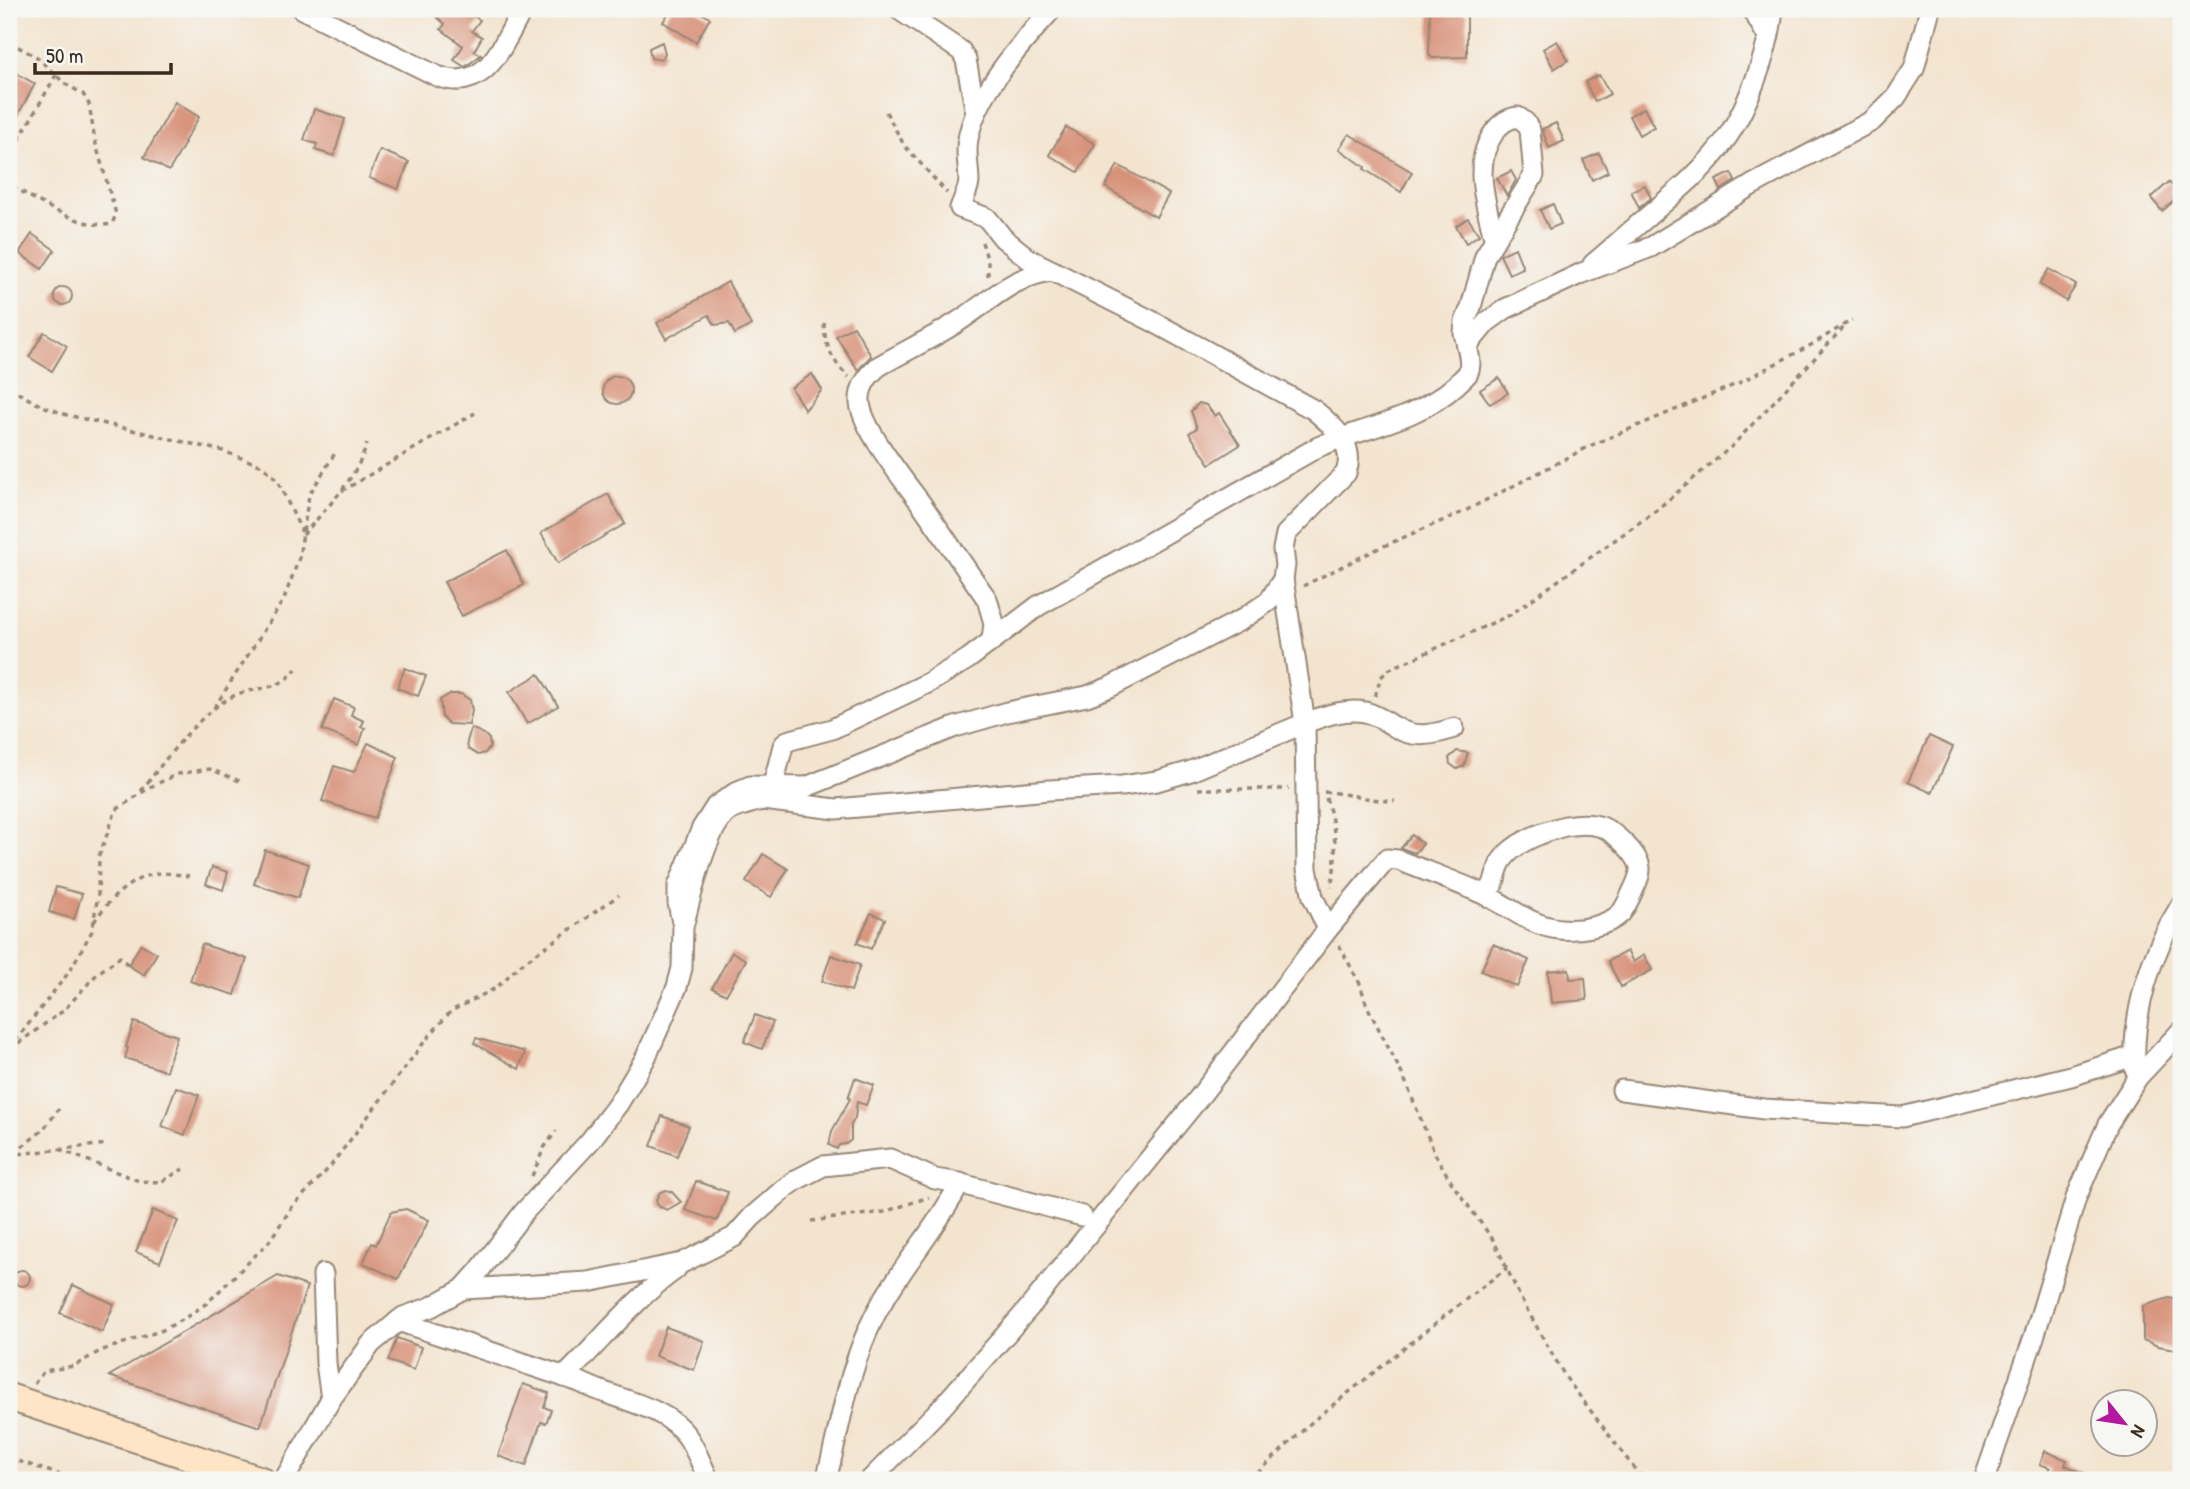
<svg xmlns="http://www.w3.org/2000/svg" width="2190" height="1489" viewBox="0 0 2190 1489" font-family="'Patrick Hand',sans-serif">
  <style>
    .building { fill: #d89279 }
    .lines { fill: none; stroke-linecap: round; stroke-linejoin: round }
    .street-casing { stroke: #978776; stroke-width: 23 }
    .secondary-casing { stroke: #978776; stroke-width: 30 }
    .path { stroke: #978776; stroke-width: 3.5; stroke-dasharray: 5 5; stroke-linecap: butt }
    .street { stroke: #fff; stroke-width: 19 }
    .secondary { stroke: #fde5c5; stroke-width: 26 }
  </style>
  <rect width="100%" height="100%" fill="#f6f6f2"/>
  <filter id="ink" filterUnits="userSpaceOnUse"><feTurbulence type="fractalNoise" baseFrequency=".0143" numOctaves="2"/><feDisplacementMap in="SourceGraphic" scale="14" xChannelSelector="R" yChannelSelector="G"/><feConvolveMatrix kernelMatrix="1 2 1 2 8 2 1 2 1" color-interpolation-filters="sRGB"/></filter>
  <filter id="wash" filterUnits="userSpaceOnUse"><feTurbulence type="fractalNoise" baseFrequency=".00686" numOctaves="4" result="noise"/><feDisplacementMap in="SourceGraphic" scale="28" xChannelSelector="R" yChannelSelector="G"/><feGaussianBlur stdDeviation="1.57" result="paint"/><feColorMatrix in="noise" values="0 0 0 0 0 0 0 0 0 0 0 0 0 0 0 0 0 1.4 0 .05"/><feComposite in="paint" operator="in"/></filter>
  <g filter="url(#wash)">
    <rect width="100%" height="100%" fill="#f3e4cf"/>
    <g id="blocks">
      <!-- building -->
      <g class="building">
        <path d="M444,9h30l-2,6 8,5 -8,11 10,6 -8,14 7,4 -16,12 -11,-7 9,-14 -22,-17 4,-5 -8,-7z"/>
        <path d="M671,9h23l16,9 -14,24 -33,-20z"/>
        <path d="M1430,10l37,3v44l-35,1 -3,-4z"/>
        <path d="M1557,41l11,19 -14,9 -11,-20z"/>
        <path d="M662,42l3,11 -2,4 -3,3 -9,-2 -2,-10z"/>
        <path d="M9,69l26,15 -26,47z"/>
        <path d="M1599,75l11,19 -15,8 -10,-20z"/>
        <path d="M175,102l24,15 -15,25 1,1 -16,28 -25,-14z"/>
        <path d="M1644,108l10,19 -15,8 -10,-19z"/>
        <path d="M314,109l31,10 -11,37 -19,-6 2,-6 -13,-4z"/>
        <path d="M1556,123l8,18 -15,7 -7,-19z"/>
        <path d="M1066,127l29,17 -17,28 -29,-17z"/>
        <path d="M1349,134l63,38 -11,20 -37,-23 1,-2 -26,-18z"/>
        <path d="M380,150l29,12 -11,27 -29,-11z"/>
        <path d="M1599,153l9,19 -16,8 -9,-20z"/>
        <path d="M1118,165l51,29 -13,23 -51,-30z"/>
        <path d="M1511,171l5,9 -9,16 -10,-18z"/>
        <path d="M1731,173l4,8 -14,9 -5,-10z"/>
        <path d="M2169,182l12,13 -19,16 -11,-13z"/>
        <path d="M1645,185l6,13 -12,10 -8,-17z"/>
        <path d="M1553,204l8,20 -12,5 -9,-19z"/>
        <path d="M1468,218l11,17 -13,8 -10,-17z"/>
        <path d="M32,234l23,16 -13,19 -23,-16z"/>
        <path d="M1515,248l8,20 -14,6 -9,-19z"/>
        <path d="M2049,269l27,16 -10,16 -27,-17z"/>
        <path d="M728,282l23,43 -16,9 -6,-11 -14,2 -6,-10 -43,24 -9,-16z"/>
        <circle cx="63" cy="296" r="9"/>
        <path d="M854,326l17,30 -13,14 -22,-34z"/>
        <path d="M44,332l23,14 -15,25 -23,-14z"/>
        <path d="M812,374l10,16 -17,20 -14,-22z"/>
        <circle cx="617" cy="390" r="14"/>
        <path d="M1499,378l9,15 -18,11 -10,-14z"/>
        <path d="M1199,403l7,2 9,11 4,-3 21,32 -30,19 -21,-31 8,-5 -6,-17z"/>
        <path d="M608,494l17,30 -67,39 -17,-30z"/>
        <path d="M507,550l17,35 -62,31 -18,-34z"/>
        <path d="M405,668l21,8 -8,20 -21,-8z"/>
        <path d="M539,674l19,32 -31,18 -18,-32z"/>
        <path d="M450,694h11l9,6 2,11 -3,14 -20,-1 -7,-7 -2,-17z"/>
        <path d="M334,699l20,8 -3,8 13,6 -3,6 4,1 -6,17 -37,-15z"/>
        <path d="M471,728l13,6 5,5 1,8 -5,6 -7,2 -10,-6 -1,-7z"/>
        <path d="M1929,736l24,11 -21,46 -24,-11z"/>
        <path d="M368,743l30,14 -23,61 -53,-17 12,-35 20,6z"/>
        <path d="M1457,751l11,2 -4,13 -7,3 -7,-5 -1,-6z"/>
        <path d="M1412,835l11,9 -8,9 -14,-5z"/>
        <path d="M265,850l44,14 -11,34 -44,-14z"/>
        <path d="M763,854l25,15 -17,28 -25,-15z"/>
        <path d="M212,867l16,5 -5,18 -17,-6z"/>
        <path d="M56,887l26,7 -8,25 -25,-7z"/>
        <path d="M871,913l14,6 -14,30 -14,-6z"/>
        <path d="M141,944l16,9 -13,22 -16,-10z"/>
        <path d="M202,944l45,15 -12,36 -45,-14z"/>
        <path d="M1493,944l36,16 -12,27 -36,-16z"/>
        <path d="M1627,951l6,11 11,-7 8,15 -31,17 -13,-26z"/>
        <path d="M732,952l14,8 -20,35 -14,-7z"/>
        <path d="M831,955l29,10 -9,26 -29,-10z"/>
        <path d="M1569,969l1,10 15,-1 2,22 -36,3 -3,-32z"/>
        <path d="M755,1015l18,7 -11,27 -18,-7z"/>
        <path d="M134,1022l43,14 -11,35 -41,-13 3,-10 -2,-1z"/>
        <path d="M476,1038l49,14 -6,17 -45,-26z"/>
        <path d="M855,1078l19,7 -8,20 -9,-3 -2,16 -4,7v15l-5,4 -7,1 -2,4 -8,-4 3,-14 18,-32 -2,-1z"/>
        <path d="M176,1087l23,8 -14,40 -23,-9z"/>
        <path d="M662,1116l27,10 -12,30 -26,-10z"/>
        <path d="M696,1181l32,11 -11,29 -32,-11z"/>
        <path d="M666,1190l6,2 9,10 -14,8 -9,-4 -2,-6 4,-8z"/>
        <path d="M406,1209l23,11 -31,59 -35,-16 9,-20 4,2 15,-33z"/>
        <path d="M153,1210l25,11 -18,41 -24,-10z"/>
        <circle cx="22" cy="1278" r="8"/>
        <path d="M278,1276l29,10 -47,141 -151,-51z"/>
        <path d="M73,1285l41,19 -12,28 -42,-19z"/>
        <path d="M2169,1298l9,2 3,10v17l-6,22 -17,-3 -15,-6v-34z"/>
        <path d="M666,1327l38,14 -10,29 -39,-14z"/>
        <path d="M397,1338l24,9 -7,23 -26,-9z"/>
        <path d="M523,1384l26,9 -5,14 7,3 -5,13 -5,-1 -15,44 -28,-10z"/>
        <path d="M2045,1451l22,9 -2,5 34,15h-54l5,-12 -10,-4z"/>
      </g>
    </g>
  </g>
  <g filter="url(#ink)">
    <use href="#blocks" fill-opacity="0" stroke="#978776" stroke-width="2"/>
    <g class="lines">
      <!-- street casing -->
      <g class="street-casing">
        <g id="street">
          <path d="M302,9l135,67c50,19 65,-32 86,-67"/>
          <path d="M898,9l63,42 5,9 10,53"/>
          <path d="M1752,9l16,28"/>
          <path d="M1593,264c18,-15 35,-31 53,-46 24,-21 50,-41 70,-66 29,-34 53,-100 57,-143"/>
          <path d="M1467,346l-3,-13 1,-11 6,-15 14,-51 49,-81 -4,-45 -5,-8 -7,-5c-9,1 -17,6 -23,14 -24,33 -9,71 -1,107"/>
          <path d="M1283,579l22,144c19,-7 40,-15 60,-11 12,3 20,9 30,15 18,12 39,8 59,1"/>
          <path d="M992,640l2,-17 -7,-24c-22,-31 -43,-63 -65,-94 -16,-22 -59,-75 -62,-102 -1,-16 7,-27 19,-37 26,-15 54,-28 80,-45 31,-20 55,-46 94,-50"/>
          <path d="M773,785l10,-39 4,-5 45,-12 96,-46 40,-24 70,-53 280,-159c47,-20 100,-27 138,-62 4,-4 9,-8 12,-12 4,-9 1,-17 -1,-27l20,-24 18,-13 77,-36 69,-26 101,-62 120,-64 24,-24 18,-28 16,-60"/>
          <path d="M763,800l73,9 213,-19 73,-4 35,-5 34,-10 114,-48 2,146 6,28 15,32"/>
          <path d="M684,923c7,-26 22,-95 44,-111 10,-7 35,-12 47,-15"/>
          <path d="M2135,1069c-3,-58 16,-116 46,-164"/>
          <path d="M1622,1090l142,19 138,8 169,-41 63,-20"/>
          <path d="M323,1274l3,89 5,36"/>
          <path d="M463,1289l125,-7 94,-19 52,-26 18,-20 32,-28 14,-10 25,-13 67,-7 45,20 19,3 128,34"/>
          <path d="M398,1321l182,61c34,18 83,22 107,54 9,13 15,30 22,44"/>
          <path d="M564,1377c37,-36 69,-77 112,-108"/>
          <path d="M284,1480l47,-81 40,-55 32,-27 28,-10 32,-18 16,-18 45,-59 66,-71 28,-37 27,-45 32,-72 5,-19 1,-41 -5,-24v-17l24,-58 14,-22 22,-15 12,-5 56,1 149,-60 52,-15 80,-16 23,-9 131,-67 28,-19 14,-22 2,-14 -2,-16 3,-15 60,-61c10,-29 -12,-46 -32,-63l-164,-90 -121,-61 -26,-21 -16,-20 -27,-10c3,-8 8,-18 9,-26 0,-14 -4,-28 -1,-43 8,-46 54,-96 84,-130"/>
          <path d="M826,1480c15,-56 22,-112 49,-165 24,-46 61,-85 85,-132"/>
          <path d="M870,1480l73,-74 85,-97 170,-210 130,-170 59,-70 11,1c28,11 57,21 85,34 27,12 46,32 77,35 18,2 47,-2 61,-16 4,-5 7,-12 10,-18 3,-7 9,-17 9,-25 1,-14 -26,-38 -38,-43 -11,-4 -26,-3 -37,-1 -22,6 -52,16 -64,36 -6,11 -5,26 -17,32"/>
          <path d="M1984,1480l50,-143 42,-139 32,-74 30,-47 43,-46"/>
        </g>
      </g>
      <!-- secondary casing -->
      <g class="secondary-casing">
        <path id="secondary" d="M9,1397l252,83"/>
      </g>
      <!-- path -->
      <g class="path">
        <path d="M9,42l28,15 27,26 19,11 6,10 6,37 21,73 -4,10c-31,6 -76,-24 -103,-40"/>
        <path d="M886,112l18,33 43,48"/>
        <path d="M9,157l47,-82"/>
        <path d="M982,242l6,20v17"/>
        <path d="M824,323c0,21 9,40 25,54"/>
        <path d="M9,388l31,17 27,10 156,36 37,14 12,9 7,10 23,48"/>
        <path d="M342,491l133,-78"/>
        <path d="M303,535c25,-29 52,-54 64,-91"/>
        <path d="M1303,586l76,-38 84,-36 129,-67 147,-62 72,-38 41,-25"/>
        <path d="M1375,696l6,-19 9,-8 120,-54 144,-103 78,-66 113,-120"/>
        <path d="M214,708l70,-109 15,-41 10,-63 28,-45"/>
        <path d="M1198,789h91"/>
        <path d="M141,791c22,-28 56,-75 87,-92 25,-15 48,-4 68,-30"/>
        <path d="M1324,792c24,1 47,9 71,9"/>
        <path d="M1326,798c10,30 12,58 5,89"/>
        <path d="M94,922c14,-22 39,-47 67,-49 9,0 19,2 28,3"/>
        <path d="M1339,945l21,39 7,22 37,72 31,76 18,31 41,56 28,60 44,77 77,102"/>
        <path d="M9,1049l60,-77 23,-41 6,-36 1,-39 17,-46 34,-23 28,-13 32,-5 32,13"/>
        <path d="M10,1049l53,-38 35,-38 22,-16 8,8"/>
        <path d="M59,1149l80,32 22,1 22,-13"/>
        <path d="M14,1153l29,-23 16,-21"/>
        <path d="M9,1155l98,-11"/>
        <path d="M532,1176l12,-28 12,-17"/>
        <path d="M811,1221l73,-9 45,-15"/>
        <path d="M34,1384l10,-13 30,-5 26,-15 63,-21 22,-12 22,-15 61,-60 24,-36 37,-39 96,-127 26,-30 45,-23 24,-23 99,-70"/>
        <path d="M9,1458l67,22"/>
        <path d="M1250,1480l63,-59 139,-111 55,-42"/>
      </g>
      <!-- street -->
      <use href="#street" class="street"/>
      <!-- secondary -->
      <use href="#secondary" class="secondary"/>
    </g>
  </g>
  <!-- margin -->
  <rect width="2190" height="1489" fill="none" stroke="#f6f6f2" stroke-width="35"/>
  <!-- north arrow -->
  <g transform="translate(2124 1423) rotate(120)"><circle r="33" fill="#f6f6f2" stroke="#aba49d" stroke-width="2"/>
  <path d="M0-5L12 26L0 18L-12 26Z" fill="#b5179e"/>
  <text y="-10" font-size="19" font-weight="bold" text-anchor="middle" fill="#3b2a1e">N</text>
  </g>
  <!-- scale -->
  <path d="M35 63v10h136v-10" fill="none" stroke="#3b2a1e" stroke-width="3.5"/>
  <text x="46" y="63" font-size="21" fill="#3b2a1e" stroke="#f6f6f2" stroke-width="5" paint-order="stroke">50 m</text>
</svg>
